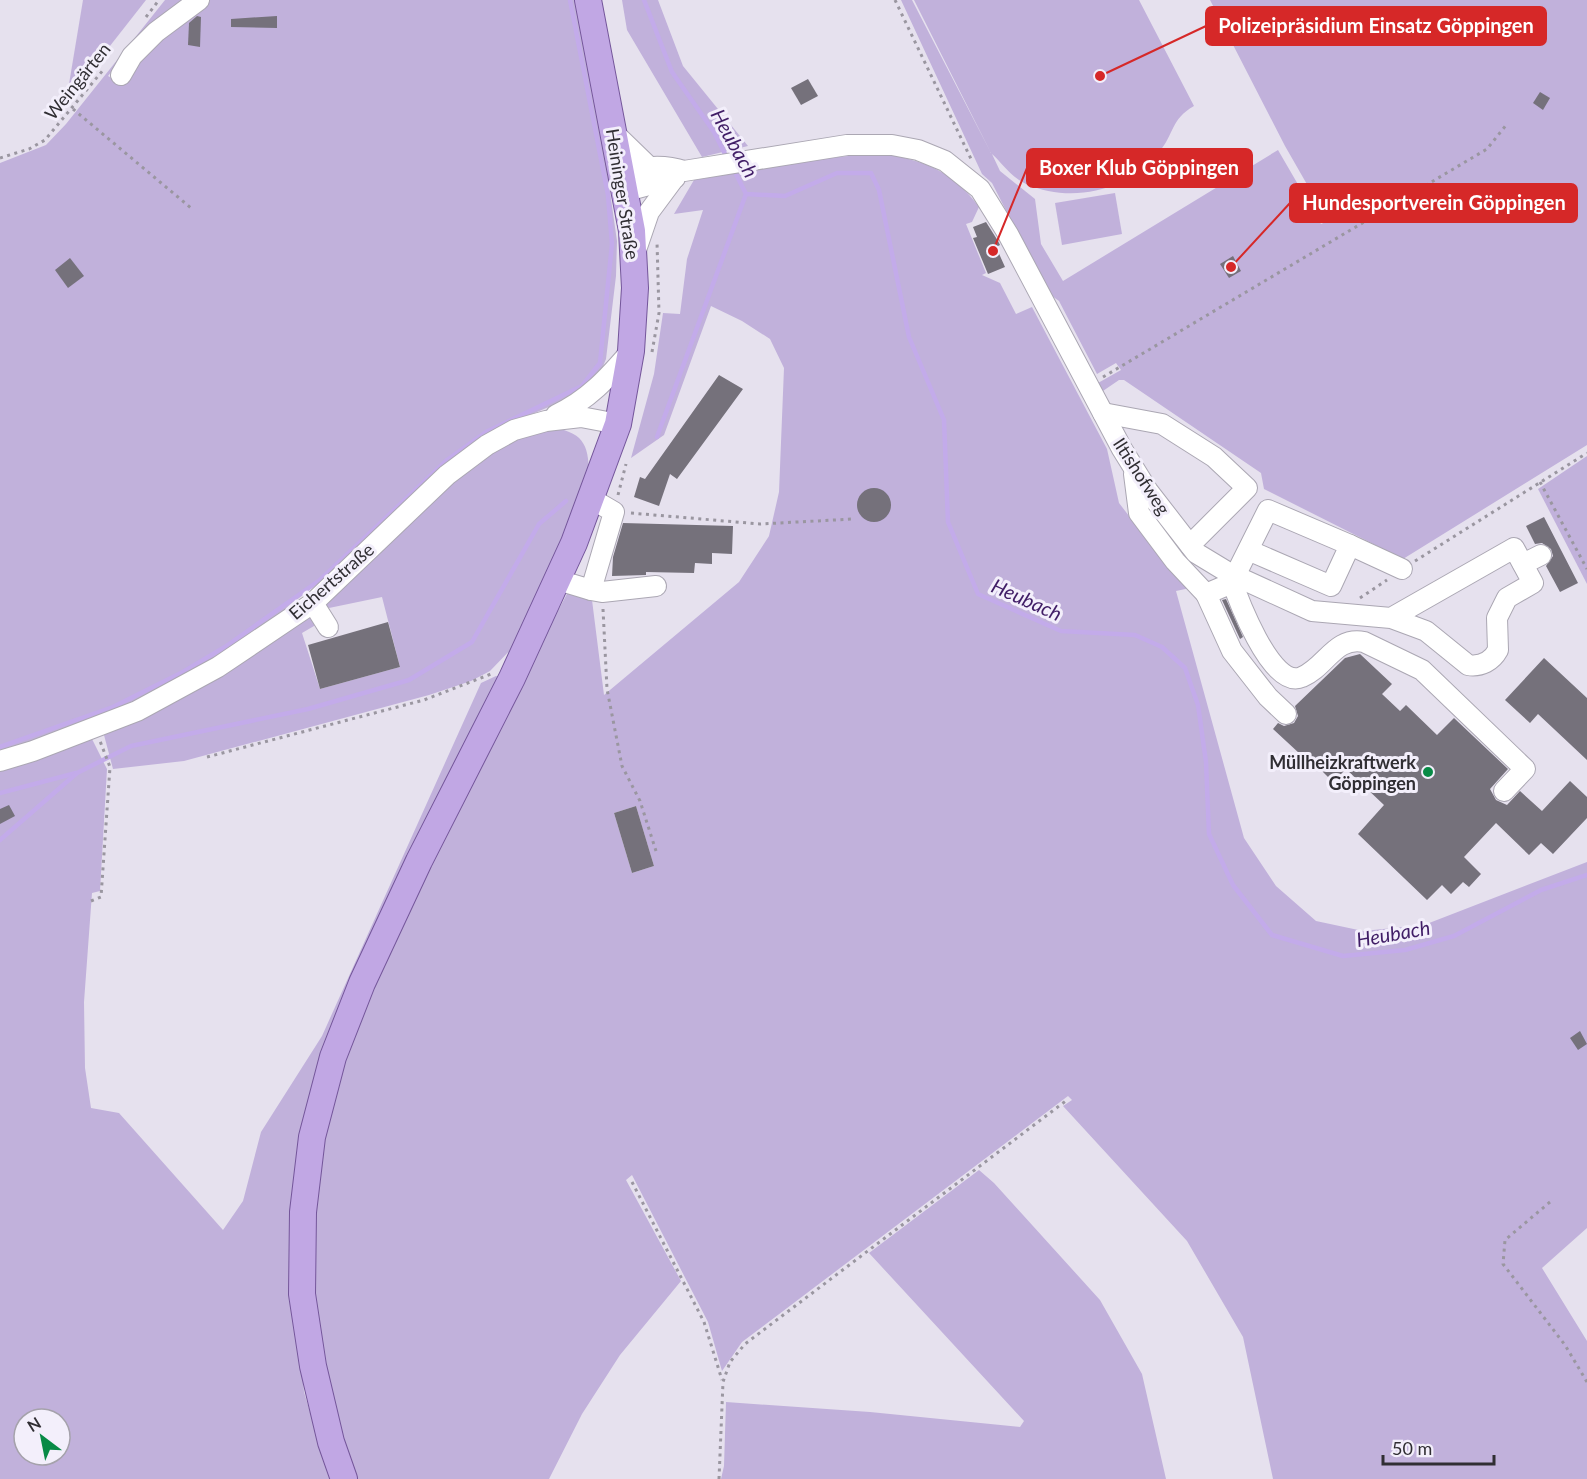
<svg xmlns="http://www.w3.org/2000/svg" width="1587" height="1479" viewBox="0 0 1587 1479" font-family="Lato,sans-serif">
  <style>
    .green { fill: #c1b1db; fill-rule: evenodd }
    .lines { fill: none; stroke-linecap: round; stroke-linejoin: round }
    .stream { stroke: #c3abea; stroke-width: 4.5 }
    .building { fill: #75717b }
    .minor-casing { stroke: #aba7b3; stroke-width: 22 }
    .major-casing { stroke: #74569a; stroke-width: 28 }
    .path { stroke: #9a96a0; stroke-width: 3; stroke-dasharray: 3 4.5; stroke-linecap: butt }
    .minor { stroke: #fff; stroke-width: 20 }
    .major { stroke: #c1a7e4; stroke-width: 26 }
    .poi-dot { fill: #088a46; stroke: #f3effb; stroke-width: 2 }
    .labels { text-anchor: middle; dominant-baseline: central; stroke-width: 6; stroke-linejoin: round; paint-order: stroke }
    .street-label { font-size: 18px; fill: #302e33; stroke: #f3effb }
    .poi-label { font-size: 18px; font-weight: bold; fill: #302e33; stroke: #f3effb; text-anchor: end }
    .water-label { font-size: 20px; font-style: italic; fill: #401d66; stroke: #f3effb }
    .leader { fill: none; stroke: #d62828; stroke-width: 2 }
    .callout-dot { fill: #d62828; stroke: #f3effb; stroke-width: 2 }
    .callout { fill: #d62828; stroke: #d62828; stroke-width: 2 }
    .callout-label { font-size: 20px; text-anchor: middle; font-weight: bold; fill: #fff }
  </style>
  <rect width="100%" height="100%" fill="#e6e1ee"/>
  <!-- green -->
  <g class="green">
    <path d="M83,0h63l-80,102z"/>
    <path d="M165,0h27l-61,48 -23,28 11,6 32,-37 55,-45h369l29,150 13,91 -1,35 -10,83 -6,15 -21,20 -56,24 -260,209 -79,50 -36,18 -45,21 -103,37v-590l46,-18 20,-21z"/>
    <path d="M622,0h36l25,66 65,80 -46,11 -75,-127z"/>
    <path d="M901,0h11l79,153 -77,-153h225l55,106c-24,14 -19,27 -35,46 -31,39 -87,52 -133,32 -15,-7 -23,-20 -34,-30l8,17 35,28 6,45 22,37 215,-131 43,74 7,-3 -43,-75 -75,-146h377v445l-184,114 -139,-70 -3,-16 -137,-93h-5l-19,13 -2,-10 23,-13 -5,-7 -19,11 -38,-73 -11,-8 -56,-110 -10,-9z"/>
    <path d="M879,153c44,7 73,17 100,54l-7,15 -6,2 20,49 -4,2 18,8 16,31 16,-7 75,142 12,54 54,70 17,15 -14,3 68,247 32,48 40,35 47,10 61,-6 163,-63v366l-45,40 45,73v138h-314l-30,-142 -56,-96 -124,-135 9,-6 -4,-4 -326,246 -20,29 -14,-49 -76,-147 -6,5 55,101 -61,74 -38,59 -33,65h-198l-15,-42 -25,-146 5,-120 21,-105 136,-294 96,-182 23,10 12,95 135,-113 30,-46 10,-44 5,-124 -14,-29 -28,-18 -31,-15 -47,129 -33,23 23,-84 9,-61 17,1 7,-55 16,-49 -29,4 20,-34 133,-22zM636,806l18,60 -22,7 -18,-60z"/>
    <path d="M1115,193l7,41 -60,11 -7,-42z"/>
    <path d="M554,428c32,5 35,20 35,50l-73,166 -26,27 -19,10 -42,14 -245,66 -71,8 -9,-34 23,-10 182,-109 6,4 -1,6 -12,7 18,56 80,-22 -18,-70 -53,11 -4,-3 128,-124 54,-40z"/>
    <path d="M1587,456v128l-49,-95z"/>
    <path d="M496,676l4,1 -149,305 -55,312 8,98 26,87h-330v-710l92,-30 15,30 -7,122 -8,2 -8,109 1,66 6,40 28,5 104,117 20,-29 18,-69 61,-96 159,-353zM24,1419h36v36h-36z"/>
    <path d="M979,1170l15,13 106,117 42,74 24,105h-445l3,-13 2,-64 144,10 150,15 4,-6 -155,-168z"/>
  </g>
  <g class="lines">
    <!-- stream -->
    <g class="stream">
      <path d="M644,0l28,72 42,60 13,26"/>
      <path d="M733,168l13,26 39,2 52,-23h34l8,17 30,147 35,83 4,102 30,72 83,37 74,4 27,12 23,21 13,37 8,57 3,72 24,51 39,50 71,21 62,-6 49,-14 87,-46 46,-15"/>
      <path d="M657,437l89,-243"/>
      <path d="M0,747l113,-40 70,-35 42,-25 95,-67 127,-120 39,-28 96,-46 18,-23 12,-119 -4,-49 -38,-195"/>
      <path d="M0,793l76,-20"/>
      <path d="M0,840l77,-67 54,-27 177,-37 101,-29 63,-38 67,-118 27,-23"/>
    </g>
  </g>
  <!-- building -->
  <g class="building">
    <path d="M197,16l4,1 -1,30 -12,-2 1,-22z"/>
    <path d="M277,16v12l-46,-1v-8z"/>
    <path d="M808,79l10,17 -17,9 -10,-17z"/>
    <path d="M1540,92l10,6 -7,12 -10,-7z"/>
    <path d="M986,222l12,19 2,4 -4,2 9,20 -17,7 -15,-36 4,-1 -4,-10z"/>
    <path d="M1233,256l8,15 -12,7 -9,-14z"/>
    <path d="M70,258l14,18 -16,12 -13,-18z"/>
    <path d="M719,375l24,14 -66,90 -7,-5 -11,32 -25,-9 6,-20 5,2z"/>
    <circle cx="874" cy="505" r="17"/>
    <path d="M1544,517l34,66 -18,9 -14,-26 7,-10 -2,-7 -9,-6 -7,1 -9,-18z"/>
    <path d="M623,523l110,3 -1,28 -20,-1v11l-17,-1 -1,10 -48,-1v3l-34,1 1,-19z"/>
    <path d="M1226,599l17,38 -3,2 -18,-39z"/>
    <path d="M388,622l12,45 -80,22 -12,-44z"/>
    <path d="M1360,654l32,30 -10,10 18,17 6,-6 31,30 17,-17 54,51 -18,20 6,11 11,5 13,-14 22,20 28,-30 17,16v21l-34,36 -12,-11 -12,12 -33,-32 -32,34 17,17 -12,13 -6,-5 -12,12 -9,-9 -15,15 -69,-66 26,-29 -38,-36 -13,13 -18,-18 -2,2 -40,-37 5,-6 6,3 10,-3 4,-7 -3,-10 50,-48z"/>
    <path d="M1544,658l43,40v62l-49,-46 -8,9 -25,-23z"/>
    <path d="M9,805l6,11 -15,8v-15z"/>
    <path d="M636,806l18,60 -22,7 -18,-60z"/>
    <path d="M1580,1031l7,13 -9,6 -8,-12z"/>
  </g>
  <g class="lines">
    <!-- minor casing -->
    <g class="minor-casing">
      <g id="minor">
        <path d="M121,75l11,-19 24,-24 43,-32"/>
        <path d="M615,134l33,32"/>
        <path d="M622,171c22,-4 41,-7 62,0l163,-26h45l26,5 27,11 35,28 28,45 114,215 26,42 48,62 33,20 83,38 79,7 35,13 42,34c13,2 24,-4 30,-15l-1,-32 10,-20 26,-15 -19,-35 -123,70"/>
        <path d="M626,191l49,-13"/>
        <path d="M636,250l13,-38 23,-31"/>
        <path d="M1103,413l59,11 52,33 33,31 -57,57"/>
        <path d="M556,415c32,-15 52,-37 75,-64"/>
        <path d="M1134,474l5,39 36,48 31,33 26,-11"/>
        <path d="M1350,545l52,24"/>
        <path d="M1523,564l18,-9"/>
        <path d="M1229,573c7,21 42,118 73,104 24,-10 33,-41 62,-35l58,28 103,99 -21,22"/>
        <path d="M1235,576l33,-66 82,35 -19,41 -83,-36"/>
        <path d="M558,580l33,10 23,-78 -24,-14"/>
        <path d="M591,590l11,2 54,-6"/>
        <path d="M1206,594l26,57 36,46 18,17"/>
        <path d="M313,603l15,24"/>
        <path d="M0,761l33,-10 104,-40 81,-44 95,-64 134,-128 40,-30 27,-15 32,-9 35,-4 37,7"/>
      </g>
    </g>
    <!-- major casing -->
    <g class="major-casing">
      <path id="major" d="M344,1479l-13,-37 -18,-76 -11,-72 1,-82 9,-75 21,-80 29,-74 57,-122 93,-183 62,-135 44,-119 13,-73 4,-63 -3,-57 -44,-231"/>
    </g>
    <!-- path -->
    <g class="path">
      <path d="M895,0l77,161"/>
      <path d="M146,17l13,-17"/>
      <path d="M73,109l118,99"/>
      <path d="M0,158l29,-9 16,-9 59,-71"/>
      <path d="M652,352l7,-39 -2,-71"/>
      <path d="M1103,377l384,-228 20,-25"/>
      <path d="M1540,482l47,87"/>
      <path d="M618,495l8,-31"/>
      <path d="M631,513l129,11 93,-5"/>
      <path d="M1415,561l172,-108"/>
      <path d="M1360,598l27,-18"/>
      <path d="M603,609l4,80 15,77 18,35 16,50"/>
      <path d="M207,757l217,-57 67,-26"/>
      <path d="M91,901l10,-4 9,-130 -10,-26"/>
      <path d="M632,1182l72,140 18,58"/>
      <path d="M1550,1202l-45,38 -2,24 62,81 22,37"/>
      <path d="M719,1479l4,-97 7,-20 15,-18 322,-244"/>
    </g>
    <!-- minor -->
    <use href="#minor" class="minor"/>
    <!-- major -->
    <use href="#major" class="major"/>
  </g>
  <!-- markers -->
  <circle class="poi-dot" cx="1428" cy="772" r="6"/>
  <g class="labels">
    <!-- street labels -->
    <g class="street-label">
      <text transform="translate(77 81) rotate(-51)">Weingärten</text>
      <text transform="translate(623 194) rotate(81)">Heininger Straße</text>
      <text transform="translate(1142 476) rotate(57)">Iltishofweg</text>
      <text transform="translate(331 581) rotate(-41)">Eichertstraße</text>
    </g>
    <!-- poi labels -->
    <g class="poi-label">
      <text x="1416" y="762">Müllheizkraftwerk<tspan x="1416" dy="21">Göppingen</tspan></text>
    </g>
    <!-- water labels -->
    <g class="water-label">
      <text transform="translate(735 143) rotate(61)">Heubach</text>
      <text transform="translate(1027 599) rotate(24)">Heubach</text>
      <text transform="translate(1393 933) rotate(-10)">Heubach</text>
    </g>
  </g>
  <!-- callouts -->
  <path class="leader" d="M1100 76L1206 26M993 251L1027 168M1231 267L1290 203"/>
  <g class="callout-dot">
    <circle cx="1100" cy="76" r="6"/>
    <circle cx="993" cy="251" r="6"/>
    <circle cx="1231" cy="267" r="6"/>
  </g>
  <g class="callout">
    <rect x="1206" y="7" width="340" height="38" rx="6"/>
    <rect x="1027" y="149" width="225" height="38" rx="6"/>
    <rect x="1290" y="184" width="287" height="38" rx="6"/>
  </g>
  <g class="callout-label">
    <text x="1376" y="33">Polizeipräsidium Einsatz Göppingen</text>
    <text x="1139" y="175">Boxer Klub Göppingen</text>
    <text x="1434" y="210">Hundesportverein Göppingen</text>
  </g>
  <!-- north arrow -->
  <g transform="translate(42 1437) rotate(328)"><circle r="28" fill="#f3effb" stroke="#a5a2ab" stroke-width="1.5"/>
  <path d="M0-4.5L10 22L0 15L-10 22Z" fill="#088a46"/>
  <text y="-9" font-size="16" font-weight="bold" text-anchor="middle" fill="#302e33">N</text>
  </g>
  <!-- scale -->
  <path d="M1383 1455v9h111v-9" fill="none" stroke="#302e33" stroke-width="3"/>
  <text x="1392" y="1455" font-size="18" fill="#302e33" stroke="#f3effb" stroke-width="4.5" paint-order="stroke">50 m</text>
</svg>
